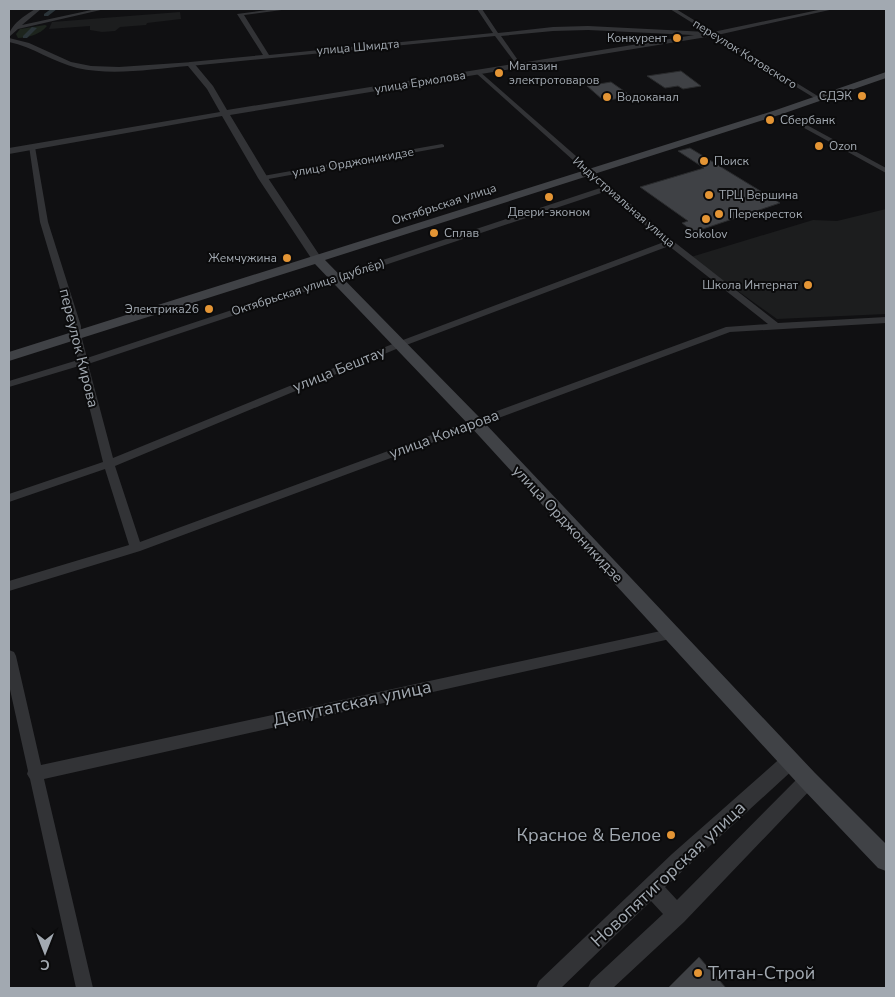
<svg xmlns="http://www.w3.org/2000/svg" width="895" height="997" viewBox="0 0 895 997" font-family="'Nunito Sans',sans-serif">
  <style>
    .built { fill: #1c1d1e }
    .green { fill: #1d241d }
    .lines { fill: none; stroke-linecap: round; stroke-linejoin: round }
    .canal { fill: #2b3439; fill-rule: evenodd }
    .building { fill: #3f4145; stroke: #2a2b2d }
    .minor { fill: #323336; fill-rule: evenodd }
    .tertiary { fill: #323336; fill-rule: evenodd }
    .secondary { fill: #404246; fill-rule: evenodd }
    .poi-dot { fill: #e49535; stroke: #0b0b0c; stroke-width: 2 }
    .labels { text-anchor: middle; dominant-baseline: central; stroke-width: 4; stroke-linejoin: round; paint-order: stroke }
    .far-poi-label { font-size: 12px; fill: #a2a9b1; stroke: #0b0b0c; text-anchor: start }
    .far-street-label { font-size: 12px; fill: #a2a9b1; stroke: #0b0b0c }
    .street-label { font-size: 15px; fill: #a2a9b1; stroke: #0b0b0c }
    .near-street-label { font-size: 18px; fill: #a2a9b1; stroke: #0b0b0c }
    .near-poi-label { font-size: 18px; fill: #a2a9b1; stroke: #0b0b0c; text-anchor: end }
  </style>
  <rect width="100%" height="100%" fill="#101012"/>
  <!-- built -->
  <g class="built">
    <path d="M180,12l1,7 -34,4 -1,2 -26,2 -5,4 -13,1 -12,-2v-4l-41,3 3,-7z"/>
    <path d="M886,209v105l-109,5 -86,-62 122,-37 24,1z"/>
  </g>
  <!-- green -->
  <path class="green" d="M45,25l2,1c-6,8 -19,12 -29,12l-2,-4 4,-5z"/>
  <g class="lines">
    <!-- canal -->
    <g class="canal">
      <path d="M51,9h6l-9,7h-4v-2z"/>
      <path d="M32,27l5,1 -10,10h-4v-2z"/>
    </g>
  </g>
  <!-- building -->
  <g class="building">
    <path d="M681,71l20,15 -18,3 -5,-3 -13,2 -18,-12z"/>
    <path d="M611,82l20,14 -21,4h-7l-16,-14z"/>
    <path d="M690,148l90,55 -86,29 -12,-9 6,-2 -48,-34 64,-19 -26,-17z"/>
    <path d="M699,957l27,31h-58z"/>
  </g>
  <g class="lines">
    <!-- minor -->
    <g class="minor">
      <path d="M35,9h6l-19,16 74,-16h9l-87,20 -9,8c0,-12 17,-22 26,-28z"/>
      <path d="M274,9h15l-45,6 25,40 224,-22 -16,-24h5l16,24 55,-6 35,-1 119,6 -37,-23h6l145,89 -5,1 -103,-63 -125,-6 -35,1 -52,5 21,30 -3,2 -24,-32 -305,30 -3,-2 3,-2 73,-7 -26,-41z"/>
      <path d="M479,71l194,170 105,82 108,-6v6l-156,9 -590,219 -131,40v-10l120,-36 -24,-76 -96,33v-8l94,-32 -24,-96 -70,21v-6l69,-21 -7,-25v-9l-31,-104 -11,-76 6,1 13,75 33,104v9l6,23 516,-171 -126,-113v-2zM607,191l57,51 -269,101 -282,115 -25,-94zM669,246l99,78 -42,3 -586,215 -25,-76 286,-119z"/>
      <path d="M777,111h4l105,57v5l-109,-60z"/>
      <path d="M442,144l2,1v2l-181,33 -4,-2 4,-2z"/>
      <path d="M670,629l5,1 1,4 -1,4 -5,1 -626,140 49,209h-17l-46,-209 -3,-5 1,-3 -19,-86v-35l5,2 2,4 25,109z"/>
    </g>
    <!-- tertiary -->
    <g class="tertiary">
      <path d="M823,9h11l-121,27 -483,79 38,63 54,81 -5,3 -4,-1 -55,-83 -36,-62 -213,38v-6l211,-36 -13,-23 -19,-23c-36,3 -75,10 -111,2 -24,-6 -44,-21 -68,-26v-4l20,5 42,19 20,4 28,1 74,-5 20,24 14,24 486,-78z"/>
      <path d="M790,753l6,2 3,6 -3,6 -131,120 12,13 125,-126 6,-3 6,3 3,6 -3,6 -130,136 -71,66h-25l3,-7 72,-67 -12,-13 -90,87h-25l3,-7 133,-127 112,-99z"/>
    </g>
    <!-- secondary -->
    <path class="secondary" d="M886,72v6l-104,36 -457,146 155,158 335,355 71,71v27l-8,-3 -77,-81 -331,-361 -155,-162 -306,97v-9l767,-242z"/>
  </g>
  <!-- markers -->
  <g class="poi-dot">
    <circle cx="677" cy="38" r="5"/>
    <circle cx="499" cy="73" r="5"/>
    <circle cx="862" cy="96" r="5"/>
    <circle cx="607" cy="97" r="5"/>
    <circle cx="770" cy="120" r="5"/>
    <circle cx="819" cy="146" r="5"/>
    <circle cx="704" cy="161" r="5"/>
    <circle cx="709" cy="195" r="5"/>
    <circle cx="549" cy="197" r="5"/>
    <circle cx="719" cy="214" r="5"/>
    <circle cx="706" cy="219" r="5"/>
    <circle cx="434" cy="233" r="5"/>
    <circle cx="287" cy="258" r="5"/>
    <circle cx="808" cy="285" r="5"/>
    <circle cx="209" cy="309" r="5"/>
    <circle cx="671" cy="835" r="5"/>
    <circle cx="698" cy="973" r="5"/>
  </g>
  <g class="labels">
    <!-- far-poi labels -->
    <g class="far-poi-label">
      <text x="667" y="38" text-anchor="end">Конкурент</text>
      <text x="509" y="66">Магазин<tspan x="509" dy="14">электротоваров</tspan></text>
      <text x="852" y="96" text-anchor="end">СДЭК</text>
      <text x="617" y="97">Водоканал</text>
      <text x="780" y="120">Сбербанк</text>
      <text x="829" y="146">Ozon</text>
      <text x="714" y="161">Поиск</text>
      <text x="719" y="195">ТРЦ Вершина</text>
      <text x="549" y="212" text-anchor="middle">Двери-эконом</text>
      <text x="729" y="214">Перекресток</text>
      <text x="444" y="233">Сплав</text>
      <text x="706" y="234" text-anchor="middle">Sokolov</text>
      <text x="277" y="258" text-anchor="end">Жемчужина</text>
      <text x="798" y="285" text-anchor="end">Школа Интернат</text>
      <text x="199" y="309" text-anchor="end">Электрика26</text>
    </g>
    <!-- far-street labels -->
    <g class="far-street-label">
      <text transform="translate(358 47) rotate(-5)">улица Шмидта</text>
      <text transform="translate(745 54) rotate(32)">переулок Котовского</text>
      <text transform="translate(420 82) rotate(-9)">улица Ермолова</text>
      <text transform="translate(353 162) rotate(-10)">улица Орджоникидзе</text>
      <text transform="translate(624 202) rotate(41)">Индустриальная улица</text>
      <text transform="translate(444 204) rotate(-18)">Октябрьская улица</text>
      <text transform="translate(308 287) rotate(-18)">Октябрьская улица (дублёр)</text>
    </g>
    <!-- street labels -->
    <g class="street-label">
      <text transform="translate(79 348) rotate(76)">переулок Кирова</text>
      <text transform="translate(339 369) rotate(-22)">улица Бештау</text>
      <text transform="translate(444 434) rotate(-20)">улица Комарова</text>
      <text transform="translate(568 524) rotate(47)">улица Орджоникидзе</text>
    </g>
    <!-- near-street labels -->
    <g class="near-street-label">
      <text transform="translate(352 703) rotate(-12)">Депутатская улица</text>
      <text transform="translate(668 874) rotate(-43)">Новопятигорская улица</text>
    </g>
    <!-- near-poi labels -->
    <g class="near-poi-label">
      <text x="661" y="835">Красное &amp; Белое</text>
      <text x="708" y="973" text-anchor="start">Титан-Строй</text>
    </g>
  </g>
  <!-- border -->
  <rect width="895" height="997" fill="none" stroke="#a2a9b1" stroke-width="20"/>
  <!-- north arrow -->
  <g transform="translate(45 952) rotate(180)" stroke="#0b0b0c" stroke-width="4" paint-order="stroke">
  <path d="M0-4L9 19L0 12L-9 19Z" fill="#a2a9b1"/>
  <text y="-8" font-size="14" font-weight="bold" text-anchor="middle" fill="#a2a9b1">С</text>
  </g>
</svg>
